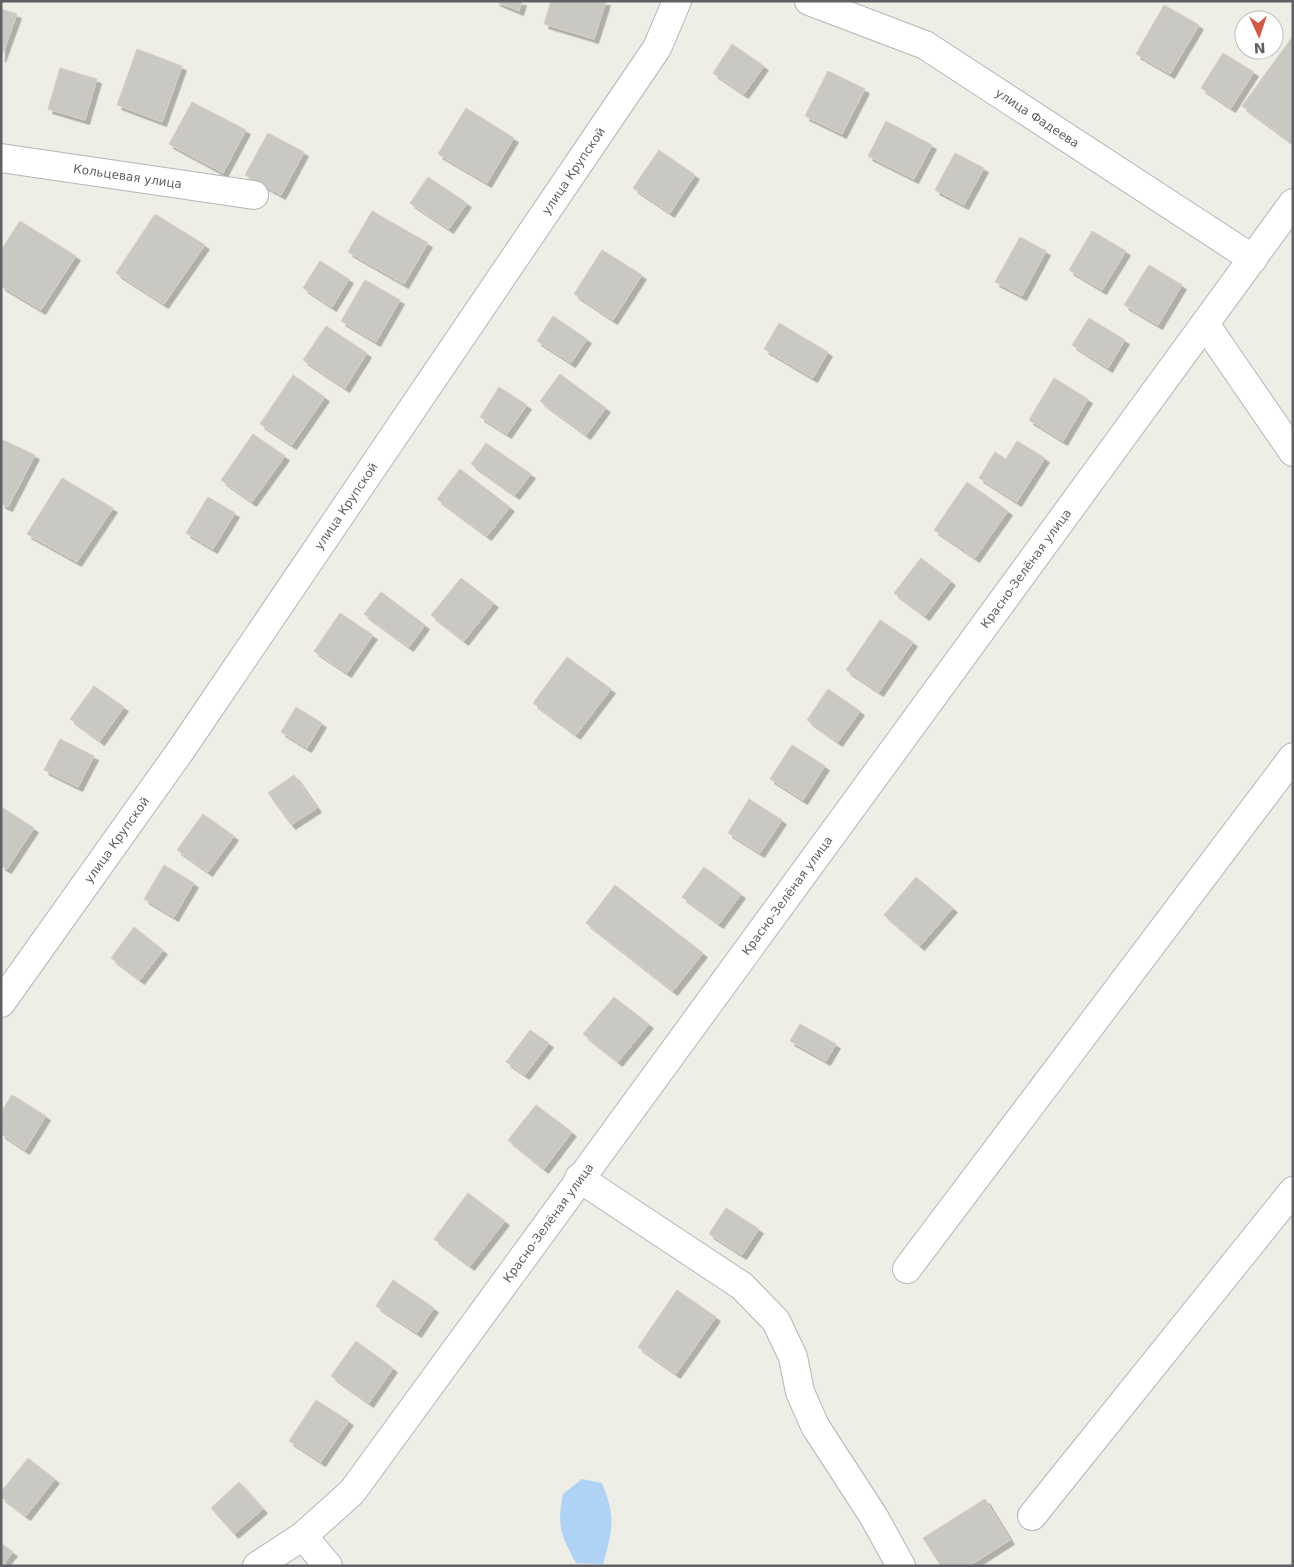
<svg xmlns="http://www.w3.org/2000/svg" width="1294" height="1567" viewBox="0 0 1294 1567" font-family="'DejaVu Sans',sans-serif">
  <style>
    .water { fill: #afd3f5 }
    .building { fill: #cac8c2; stroke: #d2cfc5; filter: url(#shadow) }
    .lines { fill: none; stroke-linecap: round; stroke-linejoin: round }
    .minor-casing { stroke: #b3b5b9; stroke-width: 30 }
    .minor { stroke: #fff; stroke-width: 28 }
    .labels { text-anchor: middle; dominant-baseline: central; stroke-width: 4; stroke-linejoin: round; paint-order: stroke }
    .street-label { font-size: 12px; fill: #5e6064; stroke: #fff }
  </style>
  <defs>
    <filter id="shadow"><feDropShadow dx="4.5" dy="4.5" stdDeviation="0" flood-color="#0004"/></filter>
  </defs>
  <rect width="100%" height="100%" fill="#eeede6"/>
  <!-- water -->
  <path class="water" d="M582,1479l20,4c14,35 11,45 1,81l-27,-1c-16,-30 -19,-36 -13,-69z"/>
  <!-- building -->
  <g class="building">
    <path d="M495,1h27l-3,10z"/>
    <path d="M551,1h55l-12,38 -50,-15z"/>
    <path d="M1164,5l35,20 -29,49 -34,-20z"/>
    <path d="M1,9l16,5 -16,44z"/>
    <path d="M1293,36v106l-1,1 -50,-37z"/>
    <path d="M732,44l32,22 -20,28 -31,-21z"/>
    <path d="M137,49l45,17 -20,56 -45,-17z"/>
    <path d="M1223,53l31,19 -23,36 -30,-20z"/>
    <path d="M60,68l37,11 -12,41 -37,-11z"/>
    <path d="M828,71l37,18 -23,45 -37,-18z"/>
    <path d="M192,102l54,28 -23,43 -54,-29z"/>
    <path d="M466,108l48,30 -27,45 -49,-29z"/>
    <path d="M886,121l46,24 -18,34 -46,-23z"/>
    <path d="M268,133l36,19 -23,43 -36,-20z"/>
    <path d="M659,150l36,25 -25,38 -37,-25z"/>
    <path d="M955,153l29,15 -20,37 -29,-15z"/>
    <path d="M428,177l39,26 -18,26 -39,-26z"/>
    <path d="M372,211l56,32 -24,41 -56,-32z"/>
    <path d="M155,214l50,31 -41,59 -48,-31z"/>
    <path d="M20,221l56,35 -35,54 -40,-24v-36z"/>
    <path d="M1092,231l34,20 -24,39 -33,-20z"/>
    <path d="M1020,237l26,14 -24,45 -27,-14z"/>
    <path d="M602,250l40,25 -29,45 -39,-26z"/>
    <path d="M320,261l29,18 -17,28 -29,-19z"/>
    <path d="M1149,265l33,20 -24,40 -34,-20z"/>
    <path d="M365,280l35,20 -24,42 -35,-21z"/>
    <path d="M553,316l34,23 -16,24 -34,-22z"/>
    <path d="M1089,318l36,22 -17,28 -36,-23z"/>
    <path d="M779,323l49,29 -15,26 -49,-29z"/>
    <path d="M326,326l41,27 -22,35 -42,-28z"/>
    <path d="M560,374l46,34 -20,27 -46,-34z"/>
    <path d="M293,375l32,22 -33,48 -32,-21z"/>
    <path d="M1054,378l34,21 -25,42 -34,-21z"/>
    <path d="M499,387l28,18 -20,29 -27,-17z"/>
    <path d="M253,434l32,22 -33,46 -31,-22z"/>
    <path d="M1,439l34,16 -27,52 -7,-3z"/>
    <path d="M1017,441l28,17 -28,44 -38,-24 16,-26 11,7z"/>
    <path d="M486,443l45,31 -16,21 -44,-31z"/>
    <path d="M460,469l50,38 -23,29 -50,-37z"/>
    <path d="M62,478l51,30 -36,54 -50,-28z"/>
    <path d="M967,482l41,29 -33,47 -41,-28z"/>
    <path d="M208,497l27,16 -22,36 -27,-16z"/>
    <path d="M921,558l30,23 -26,35 -31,-23z"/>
    <path d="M461,578l33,25 -30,38 -33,-26z"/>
    <path d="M381,592l44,33 -16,22 -45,-33z"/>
    <path d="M340,613l33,22 -26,38 -33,-22z"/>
    <path d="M880,620l33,22 -34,50 -33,-22z"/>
    <path d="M567,657l44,32 -35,46 -43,-32z"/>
    <path d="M94,686l30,21 -24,34 -30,-22z"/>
    <path d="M828,689l32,22 -22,31 -31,-22z"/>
    <path d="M296,707l26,16 -15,25 -26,-16z"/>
    <path d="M60,739l34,17 -16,31 -34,-17z"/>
    <path d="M792,745l33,21 -22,34 -33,-21z"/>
    <path d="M294,775l23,33 -26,17 -23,-32z"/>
    <path d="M749,799l33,21 -22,33 -32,-20z"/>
    <path d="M3,808l31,20 -27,41 -6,-3v-54z"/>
    <path d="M203,814l31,22 -26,36 -31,-22z"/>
    <path d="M164,865l30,18 -20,34 -30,-18z"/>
    <path d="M704,867l37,27 -22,30 -37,-27z"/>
    <path d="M916,877l37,31 -33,38 -36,-31z"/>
    <path d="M615,885l88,68 -30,38 -87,-68z"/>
    <path d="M134,927l29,23 -23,30 -29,-22z"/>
    <path d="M614,997l35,27 -31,38 -35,-28z"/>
    <path d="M800,1024l36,20 -10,17 -36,-20z"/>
    <path d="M530,1030l19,13 -24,32 -19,-13z"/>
    <path d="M12,1095l34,21 -21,34 -24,-16v-22z"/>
    <path d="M536,1105l36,27 -28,37 -36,-29z"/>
    <path d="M468,1193l37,28 -35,45 -36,-27z"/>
    <path d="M726,1208l33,21 -17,26 -33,-21z"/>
    <path d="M393,1280l41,28 -17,25 -41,-27z"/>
    <path d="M677,1290l39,27 -40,57 -38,-27z"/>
    <path d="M356,1341l37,27 -24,35 -38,-27z"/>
    <path d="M316,1400l33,21 -28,41 -32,-21z"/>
    <path d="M28,1458l27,21 -29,37 -25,-19v-5z"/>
    <path d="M239,1482l24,27 -29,25 -23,-26z"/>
    <path d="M985,1499l25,41 -41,26h-28l-18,-28z"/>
    <path d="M1,1543l12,9 -11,14h-1z"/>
  </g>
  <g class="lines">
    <!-- minor casing -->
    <g class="minor-casing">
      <g id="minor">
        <path id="s1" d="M809,1l116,44 328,214"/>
        <path id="s2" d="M1,158l253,37"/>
        <path d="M1205,324l88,128"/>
        <path id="s3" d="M1,1003l180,-253 476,-702 20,-47"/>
        <path d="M579,1178l163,108 34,35 17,36 7,35 15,34 59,91 27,49"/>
        <path d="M907,1269l386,-512"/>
        <path d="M1032,1516l261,-325"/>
        <path d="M303,1536l25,30"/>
        <path id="s4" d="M257,1566l46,-30 49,-44 941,-1289"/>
      </g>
    </g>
    <!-- minor -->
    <use href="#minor" class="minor"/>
  </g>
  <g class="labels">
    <!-- street labels -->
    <g class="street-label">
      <text stroke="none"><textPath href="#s1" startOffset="258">улица Фадеева</textPath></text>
      <text stroke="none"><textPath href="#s3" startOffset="1010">улица Крупской</textPath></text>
      <text stroke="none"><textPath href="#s2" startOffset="128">Кольцевая улица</textPath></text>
      <text stroke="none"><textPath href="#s3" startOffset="605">улица Крупской</textPath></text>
      <text stroke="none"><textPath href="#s4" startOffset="1264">Красно-Зелёная улица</textPath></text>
      <text stroke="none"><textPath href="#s3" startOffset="200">улица Крупской</textPath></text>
      <text stroke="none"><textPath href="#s4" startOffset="859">Красно-Зелёная улица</textPath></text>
      <text stroke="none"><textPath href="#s4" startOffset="454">Красно-Зелёная улица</textPath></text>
    </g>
  </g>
  <!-- border -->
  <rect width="1294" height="1567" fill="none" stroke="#5e6064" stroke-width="5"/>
  <!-- north arrow -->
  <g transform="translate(1259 35) rotate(177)"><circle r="24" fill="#ffffff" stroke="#bfbfc1"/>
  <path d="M0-4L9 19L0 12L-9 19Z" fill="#d55745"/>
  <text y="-8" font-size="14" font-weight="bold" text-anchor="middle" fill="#5e6064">N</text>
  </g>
</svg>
